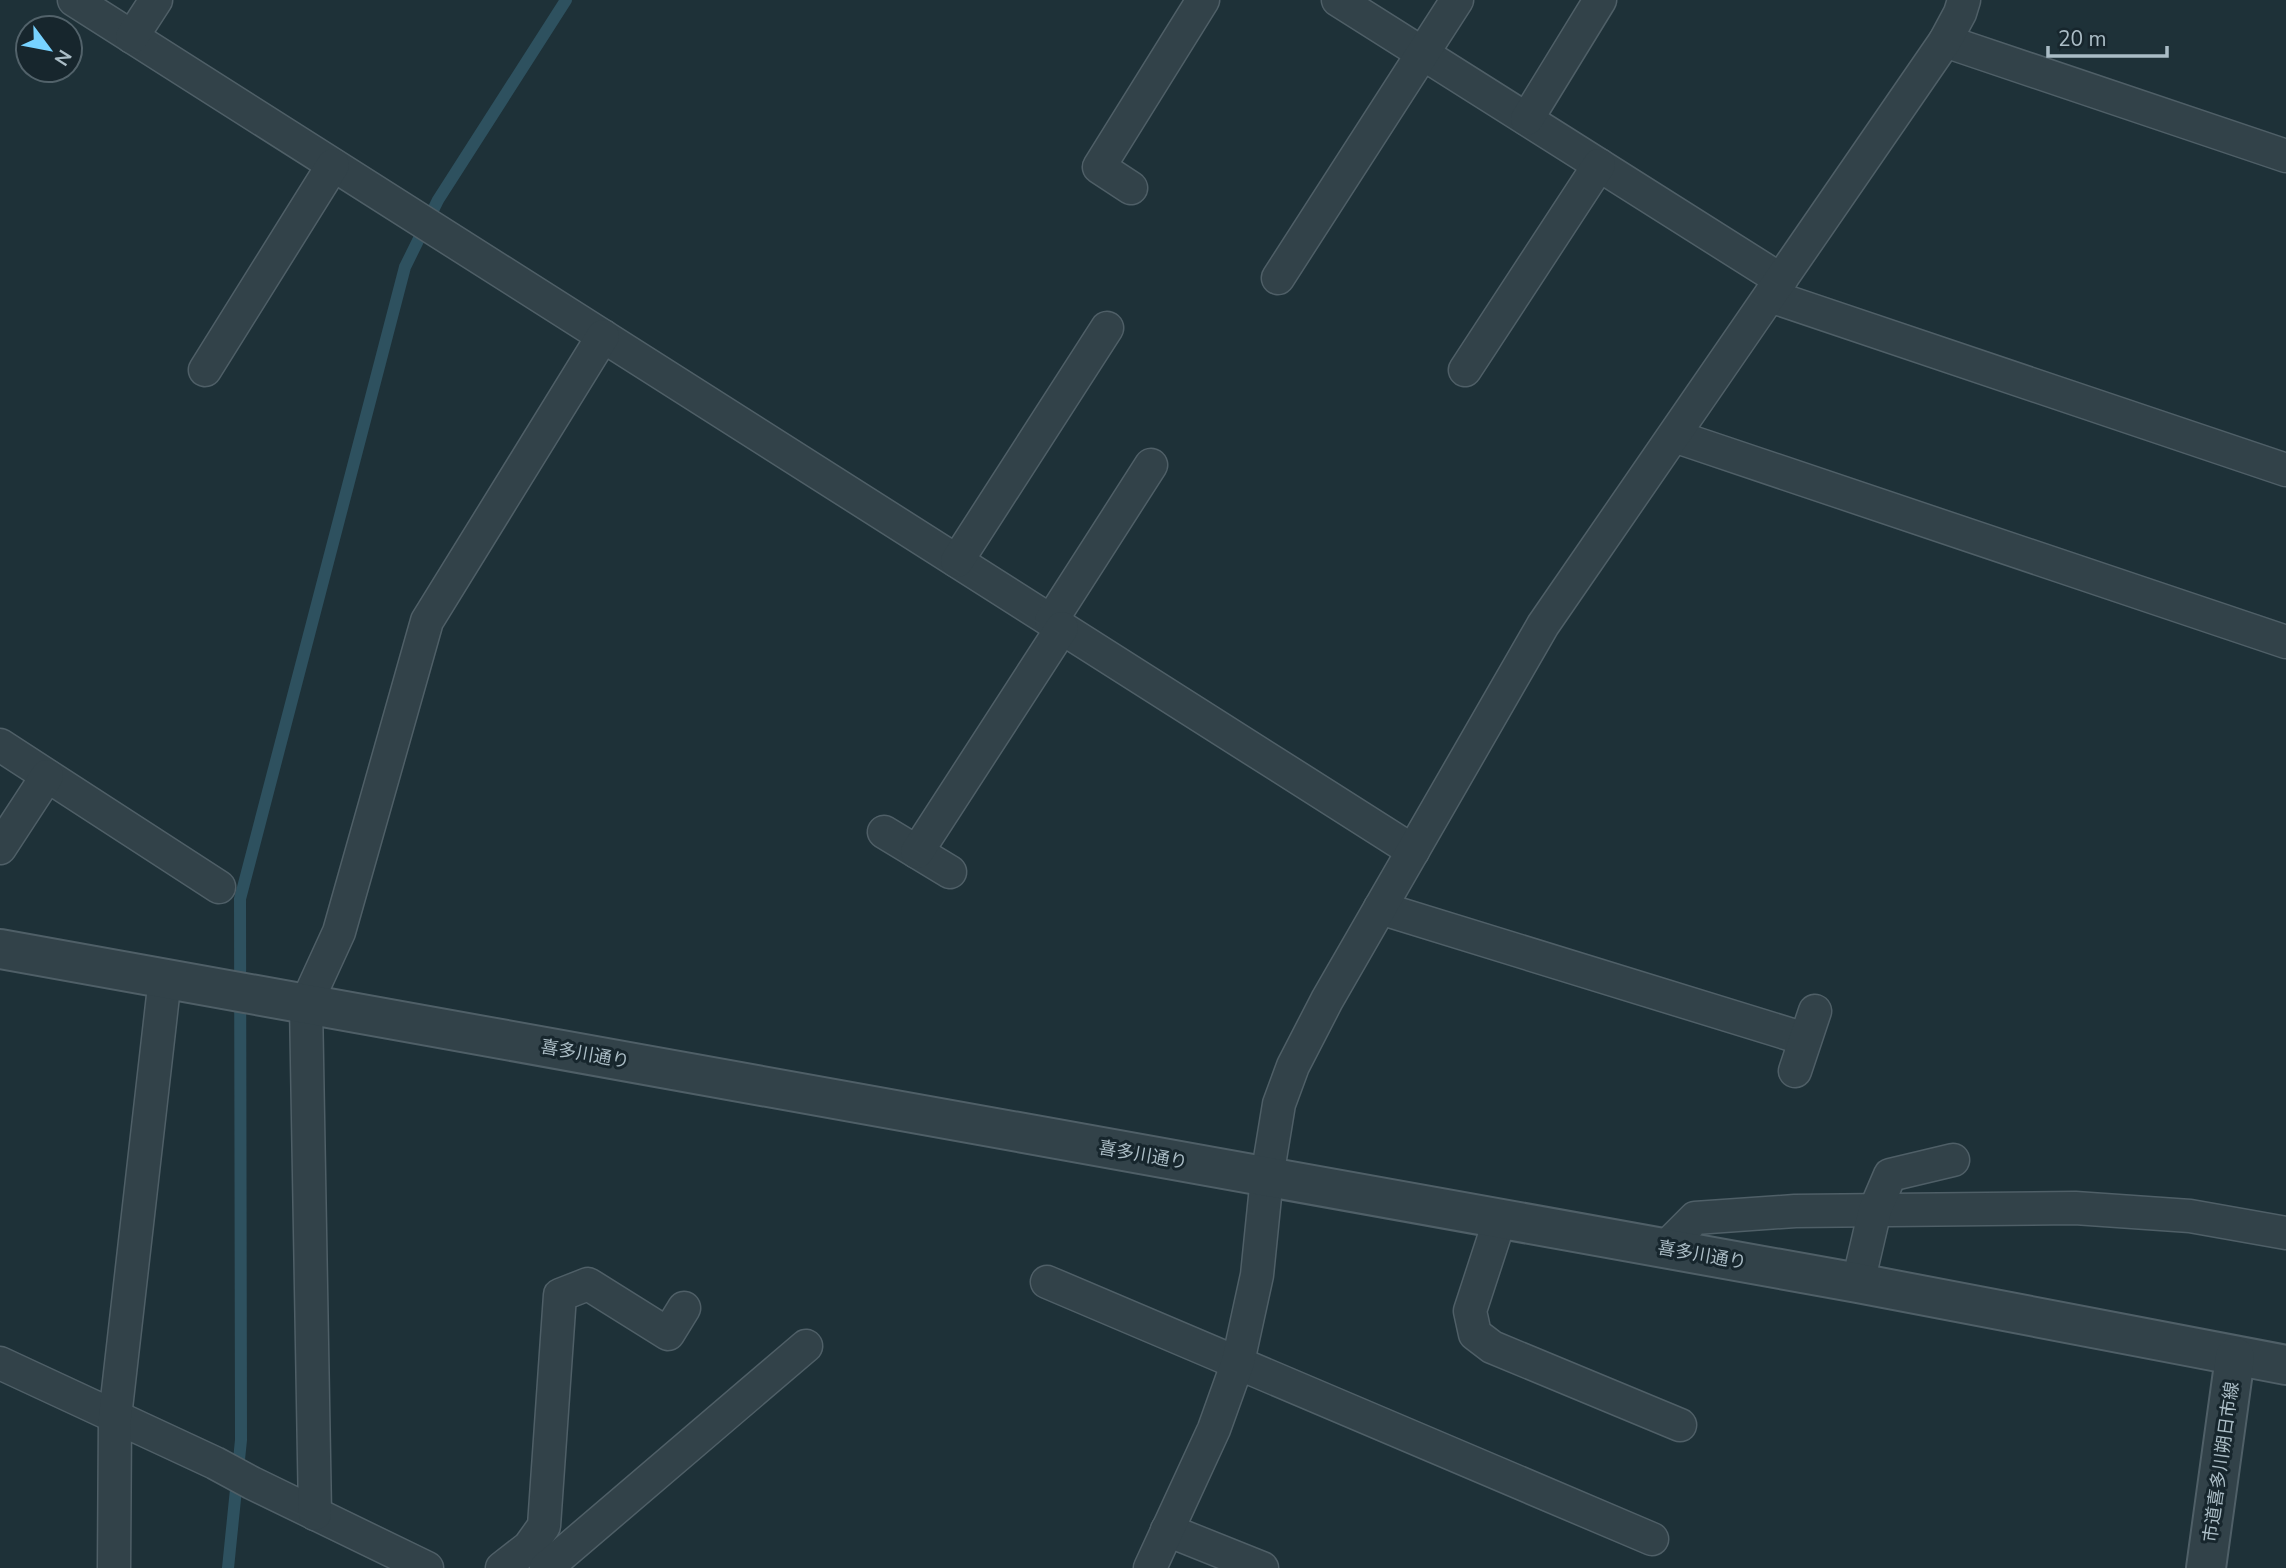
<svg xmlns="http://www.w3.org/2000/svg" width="2286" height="1568" viewBox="0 0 2286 1568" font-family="'Nunito Sans','Noto Sans JP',sans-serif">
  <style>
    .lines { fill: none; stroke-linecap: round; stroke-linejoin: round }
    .stream { stroke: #2e515f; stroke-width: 12 }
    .minor-casing { stroke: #4f5f67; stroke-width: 35 }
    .tertiary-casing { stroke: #4f5f67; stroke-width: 42 }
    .minor { stroke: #324249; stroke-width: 32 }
    .tertiary { stroke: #324249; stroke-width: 38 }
    .labels { text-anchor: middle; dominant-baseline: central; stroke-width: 6; stroke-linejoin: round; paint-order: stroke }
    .street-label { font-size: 18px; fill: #abbdc6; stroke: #17262d }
  </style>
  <rect width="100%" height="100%" fill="#1e3138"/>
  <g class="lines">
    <!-- stream -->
    <path class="stream" d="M228,1568l13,-128 -1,-541 165,-632 33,-67 128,-200"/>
    <!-- minor casing -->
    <g class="minor-casing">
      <g id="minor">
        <path d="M74,0l1339,851"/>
        <path d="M1338,0l443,280"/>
        <path d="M132,37l24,-37"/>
        <path d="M1945,41l341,115"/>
        <path d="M1527,119l73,-119"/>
        <path d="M1131,188l-32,-21 104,-167"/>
        <path d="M1278,278l179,-278"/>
        <path d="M1770,296l516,174"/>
        <path d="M205,370l128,-205"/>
        <path d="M1465,370l134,-205"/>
        <path d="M1674,436l612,206"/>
        <path d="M957,561l150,-233"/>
        <path d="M1051,621l100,-156"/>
        <path d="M0,745l219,142"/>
        <path d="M884,832l66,40"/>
        <path d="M0,848l47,-72"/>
        <path d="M917,852l145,-224"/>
        <path d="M1380,908l425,131"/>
        <path d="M1795,1071l20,-60"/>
        <path d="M1500,1219l-30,92 5,23 17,13 188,78"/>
        <path d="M1665,1248l30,-30 100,-7 280,-3 115,8 96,17"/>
        <path d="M1047,1282l605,257"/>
        <path d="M1858,1283l17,-73 15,-35 63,-15"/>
        <path d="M0,1363l215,100 37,20 175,85"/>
        <path d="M315,1514l-9,-510 33,-72 88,-311 176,-285"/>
        <path d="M1167,1530l95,38"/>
        <path d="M114,1568l1,-151 50,-439"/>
        <path d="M502,1568l27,-21 15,-21 16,-231 28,-11 80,50 16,-26"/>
        <path d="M546,1568l260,-222"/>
        <path d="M1150,1568l64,-139 24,-67 19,-87 10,-98 12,-73 14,-38 34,-66 216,-375 402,-584 15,-28 4,-13"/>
      </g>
    </g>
    <!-- tertiary casing -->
    <g class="tertiary-casing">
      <g id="tertiary">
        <path d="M0,949l1858,334 428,82"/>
        <path d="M2206,1568l29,-211"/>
      </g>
    </g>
    <!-- minor -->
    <use href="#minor" class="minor"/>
    <!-- tertiary -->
    <use href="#tertiary" class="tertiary"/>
  </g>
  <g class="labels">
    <!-- street labels -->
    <g class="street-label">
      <text transform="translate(585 1054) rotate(10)">喜多川通り</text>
      <text transform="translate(1143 1155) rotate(10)">喜多川通り</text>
      <text transform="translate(1702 1255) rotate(10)">喜多川通り</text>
      <text transform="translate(2221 1462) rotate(-82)">市道喜多川朔日市線</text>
    </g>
  </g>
  <!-- north arrow -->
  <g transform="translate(49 49) rotate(122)"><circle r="33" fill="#17262d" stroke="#52626a" stroke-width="2"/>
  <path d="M0-5L12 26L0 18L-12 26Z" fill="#77d2ff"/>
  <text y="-10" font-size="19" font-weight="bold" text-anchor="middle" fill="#abbdc6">N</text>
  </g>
  <!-- scale -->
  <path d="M2048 46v10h119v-10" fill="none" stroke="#abbdc6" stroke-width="3.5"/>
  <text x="2058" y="46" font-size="21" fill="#abbdc6" stroke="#17262d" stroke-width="5" paint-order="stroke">20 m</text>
</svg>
